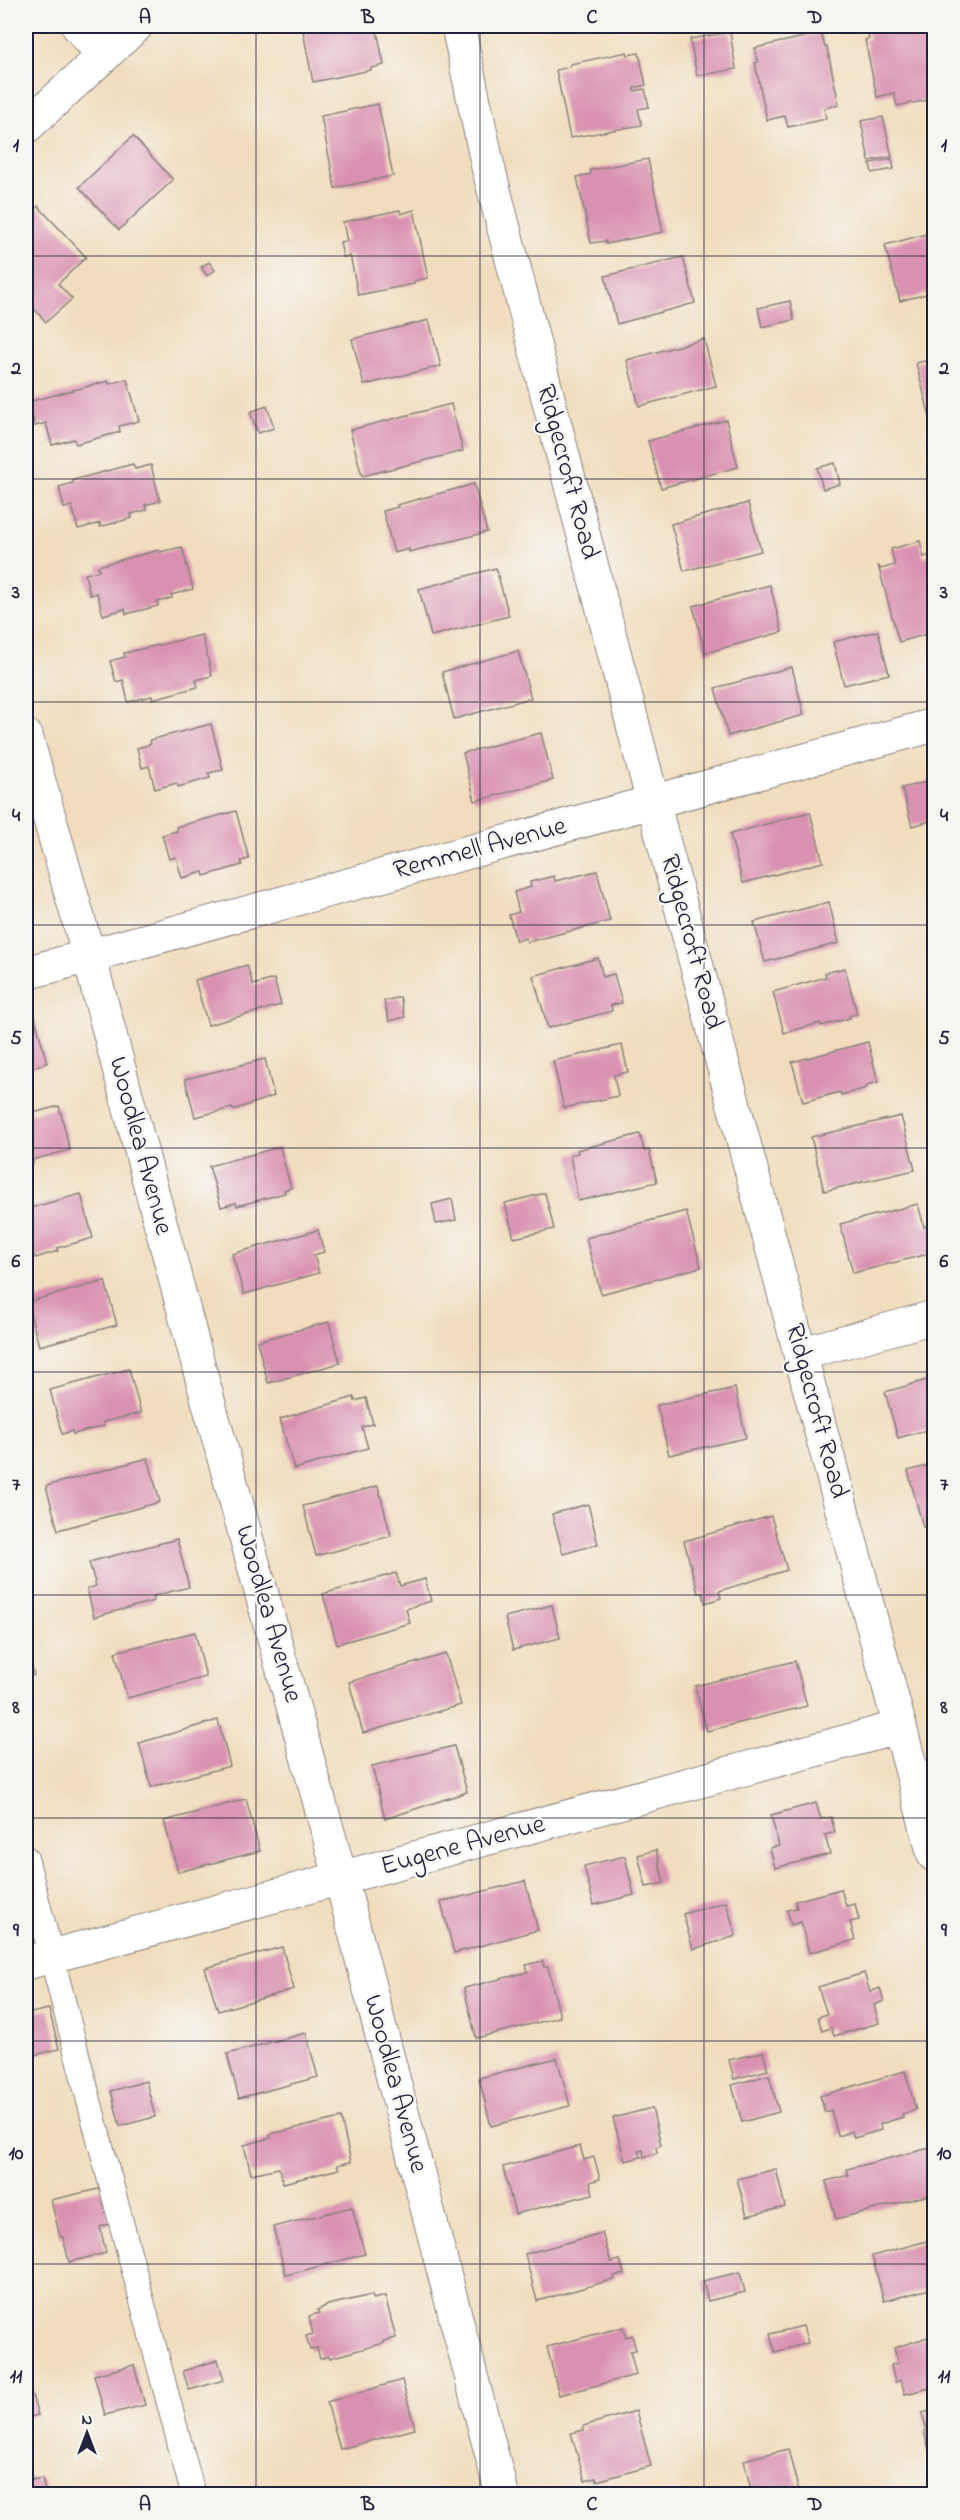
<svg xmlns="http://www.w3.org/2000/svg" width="960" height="2520" viewBox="0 0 960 2520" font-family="'Indie Flower',sans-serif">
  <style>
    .building { fill: #d991b1 }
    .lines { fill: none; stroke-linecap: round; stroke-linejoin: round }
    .service-casing { stroke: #8a807c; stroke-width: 26 }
    .minor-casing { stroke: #8a807c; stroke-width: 35 }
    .service { stroke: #fff; stroke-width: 24 }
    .minor { stroke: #fff; stroke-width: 33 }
    .grid { fill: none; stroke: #22223b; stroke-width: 1.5; stroke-opacity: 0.55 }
    .labels { text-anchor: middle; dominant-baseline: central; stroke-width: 5; stroke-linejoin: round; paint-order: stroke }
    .street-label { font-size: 27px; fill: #22223b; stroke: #f6f6f2 }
    .neatline { fill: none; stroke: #22223b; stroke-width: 2 }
    .grid-label { font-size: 20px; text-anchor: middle; font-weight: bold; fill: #22223b }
  </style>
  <rect width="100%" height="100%" fill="#f6f6f2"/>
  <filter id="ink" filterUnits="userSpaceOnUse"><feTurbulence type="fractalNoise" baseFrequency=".0167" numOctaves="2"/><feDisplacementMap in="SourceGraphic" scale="12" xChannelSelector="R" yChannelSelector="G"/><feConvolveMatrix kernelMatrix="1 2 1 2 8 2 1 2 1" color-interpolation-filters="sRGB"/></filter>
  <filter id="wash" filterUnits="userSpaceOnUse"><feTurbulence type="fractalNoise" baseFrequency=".008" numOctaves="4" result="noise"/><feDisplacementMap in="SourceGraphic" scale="24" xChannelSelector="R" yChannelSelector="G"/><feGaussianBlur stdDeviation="1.35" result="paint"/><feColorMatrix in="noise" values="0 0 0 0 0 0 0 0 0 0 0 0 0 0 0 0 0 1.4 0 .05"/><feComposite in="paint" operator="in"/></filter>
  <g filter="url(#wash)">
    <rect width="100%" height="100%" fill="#f1ddbe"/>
    <g id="blocks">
      <!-- building -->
      <g class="building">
        <path d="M302,26h74l8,39 -13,3v2l-58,12z"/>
        <path d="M866,26h68v59l-2,1 2,13 -37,7 -3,-13 -17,4 -12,-57 4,-1z"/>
        <path d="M730,32l6,37 -39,7 -7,-37z"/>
        <path d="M821,33l4,14h2l12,58 -15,3 2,11 -38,8 -3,-11 -18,4 -12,-57 3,-1 -3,-14z"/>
        <path d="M627,52l1,3 11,-2 7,32 -12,3v3l11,-2 4,18 -11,2 4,16 -72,13 -14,-68 14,-3v-3z"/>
        <path d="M378,104l15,72 -58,12 -14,-72z"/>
        <path d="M883,117l9,40 -23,4 -8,-40z"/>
        <path d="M133,136l40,44 -54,50 -40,-43z"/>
        <path d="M648,159l15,73 -57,12v-3l-15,2 -14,-66 14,-3 -1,-4z"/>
        <path d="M892,159l2,10 -22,4 -2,-10z"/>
        <path d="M38,206l48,51 -28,27 14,15 -26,23 -20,-22v-82z"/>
        <path d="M400,210l1,4 13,-4 14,68 -14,3v3l-56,11 -7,-36 -1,-3 -7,1 -3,-15 7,-1 -4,-19z"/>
        <path d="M934,232v60l-34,9 -15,-56z"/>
        <path d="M683,257l12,46 -78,21 -12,-48z"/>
        <path d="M209,262l6,8 -8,6 -6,-9z"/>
        <path d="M790,301l4,19 -32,7 -4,-19z"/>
        <path d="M429,320l12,46 -77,19 -12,-46z"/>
        <path d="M704,339l12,47 -77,20 -12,-46z"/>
        <path d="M934,359v61l-3,1 -15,-58z"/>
        <path d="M127,379l12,42 -20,5 1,6 -44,12 -2,-5 -22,6 -6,-22 -11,3 -7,-24 80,-21 1,3z"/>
        <path d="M451,404l12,47 -101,25 -12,-46z"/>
        <path d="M267,406l7,22 -16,5 -8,-21z"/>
        <path d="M726,420l12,47 -77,21 -13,-47z"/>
        <path d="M835,463l5,21 -17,5 -6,-21z"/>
        <path d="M133,464l2,5 16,-4 9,36 -15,4 2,5 -16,4 1,4 -32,9v-4l-22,6 -6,-23 -8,2 -5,-21 14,-4v-3z"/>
        <path d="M474,484l13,48 -78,20v-3l-15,4 -11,-42 15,-4 -1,-2z"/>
        <path d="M748,503l13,48 -77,20 -13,-47z"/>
        <path d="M920,541l4,16 7,-2 3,12v65l-35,10 -21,-77 3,4 14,-4 -4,-16z"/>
        <path d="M182,547l11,42 -22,6 1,3 -15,4 1,4 -32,8 -1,-5 -22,6 -6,-22 -7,2 -5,-21 14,-3 -1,-5 61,-16 1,2z"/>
        <path d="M496,568l13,48 -78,20 -12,-47z"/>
        <path d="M770,585l12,47 -77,21 -12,-47z"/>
        <path d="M878,631l11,43 -45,11 -11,-43z"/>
        <path d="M202,635l10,41 -16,4 2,7 -46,12v-3l-24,6 -5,-22 -7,2 -6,-21 15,-4 -1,-4z"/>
        <path d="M518,651l13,47 -77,21 -12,-47z"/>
        <path d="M792,667l12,48 -76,21 -13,-48z"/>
        <path d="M211,724l12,46 -15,3 2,5 -32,9 -1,-4 -22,6 -6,-23 -7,2 -5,-20 14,-4 -1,-4z"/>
        <path d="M541,733l12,47 -78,21 -12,-48z"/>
        <path d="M934,780v40l-22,6 -10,-38z"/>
        <path d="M236,811l13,48 -8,2 1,4 -38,11 -1,-4 -21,6 -6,-21 -7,2 -7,-24 15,-4 -1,-4z"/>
        <path d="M810,812l13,50 -80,21 -13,-49z"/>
        <path d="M597,871l13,50 -83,21 -1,-4 -10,3 -7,-26 10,-3 -5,-20 17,-5 -1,-5 24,-6 1,5z"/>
        <path d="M829,902l10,41 -74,19 -11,-40z"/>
        <path d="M598,958l5,19 11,-3 8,29 -11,2 1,6 -64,17 -15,-52z"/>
        <path d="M247,965l6,20 21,-6 7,26 -73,20 -13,-45z"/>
        <path d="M845,968l12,46 -8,2 1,2 -29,8 -1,-3 -36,10 -11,-41 53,-15 -1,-4z"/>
        <path d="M400,997l5,20 -16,4 -5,-20z"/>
        <path d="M35,1018l12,45 -21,6v-48z"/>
        <path d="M868,1042l10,40 -11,3v3l-26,7 -1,-3 -37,10 -11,-40z"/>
        <path d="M622,1045l6,27 -14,3 4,21 -54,12 -11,-47z"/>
        <path d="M265,1059l9,37 -41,14 -1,-2 -37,9 -10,-38z"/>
        <path d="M59,1106l11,44 -38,10 1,4 -7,2v-51z"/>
        <path d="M901,1116l14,54 -91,21 -13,-54z"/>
        <path d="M640,1134l4,17 5,-1 8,32 -79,19 -8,-46 8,-2 -1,-3z"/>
        <path d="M280,1147l11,41 -7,2 1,3 -48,13 -1,-3 -15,4 -12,-41z"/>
        <path d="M545,1193l9,36 -40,9 -9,-35z"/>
        <path d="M81,1194l12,44 -36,10 1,3 -23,7 -1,-3 -5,1 -3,-12v-35z"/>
        <path d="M452,1199l4,21 -20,4 -4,-20z"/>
        <path d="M918,1204l6,23 10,-3v25l-3,1 1,3 -79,20 -13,-49z"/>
        <path d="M686,1211l15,56 -100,27 -15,-56z"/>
        <path d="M318,1230l6,22 -10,3 5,18 -75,21 -12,-40z"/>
        <path d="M105,1281l12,44 -78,21 -12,-44z"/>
        <path d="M329,1322l11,41 -72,20 -11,-42z"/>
        <path d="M129,1369l12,44 -38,9 1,4 -31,8 -1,-3 -10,3 -12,-44z"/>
        <path d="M934,1378v50l-36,10 -13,-46z"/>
        <path d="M735,1388l11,50 -77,17 -12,-50z"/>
        <path d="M354,1397l1,4 11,-3 7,26 -11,3 6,21 -74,21 -14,-50z"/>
        <path d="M148,1458l12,44 -102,28 -12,-44z"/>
        <path d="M934,1464v60l-11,3 -15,-56z"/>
        <path d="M378,1486l13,50 -75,20 -13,-50z"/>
        <path d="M588,1504l10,40 -35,10 -11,-40z"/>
        <path d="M771,1516l16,54 -68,21 2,7 -16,5 -2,-10h-5l-14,-52z"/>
        <path d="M177,1539l12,48 -36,9 1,5 -60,16 -7,-28 9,-3 -7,-24z"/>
        <path d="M396,1573l4,13 25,-7 6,22 -25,8 4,14 -73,21 -14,-50z"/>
        <path d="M552,1605l8,33 -47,12 -8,-33z"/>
        <path d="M195,1632l11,45 -79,21 -12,-46z"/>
        <path d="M446,1654l15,51 -98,28 -14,-51z"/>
        <path d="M29,1656l5,19 -8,2v-20z"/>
        <path d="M795,1661l12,45 -100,25 -12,-45z"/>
        <path d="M218,1720l12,46 -79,21 -12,-44z"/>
        <path d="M454,1746l13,46 -82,27 -13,-53z"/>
        <path d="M246,1799l14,52 -82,21 -14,-51z"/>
        <path d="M816,1803l5,16 10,-2 4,15 -10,3 5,19 -55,14 -5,-20 9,-2 -8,-31z"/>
        <path d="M656,1850l8,33 -18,4 -8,-32z"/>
        <path d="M625,1856l9,39 -40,10 -10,-39z"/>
        <path d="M525,1881l13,49 -84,23 -13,-51z"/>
        <path d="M841,1889l5,17 9,-2 4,16 -9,2 5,18 -46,13 -8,-31 -10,3 -4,-15 10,-2 -2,-7z"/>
        <path d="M726,1902l10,34 -43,13 -10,-35z"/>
        <path d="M282,1947l12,42 -76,22 -13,-43z"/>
        <path d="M543,1961l1,6h4l12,50 -84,21 -12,-50 64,-16 -2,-7z"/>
        <path d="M864,1973l6,19 10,-4 4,13 -10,4 5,18 -45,13 -3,-8 -9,3 -4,-14 9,-3 -9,-27z"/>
        <path d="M49,2009l10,40 -33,8v-43z"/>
        <path d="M306,2033l12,44 -79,21 -12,-44z"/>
        <path d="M763,2052l5,18 -34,9 -5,-19z"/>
        <path d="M557,2058l13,48 -79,20 -12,-48z"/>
        <path d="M905,2071l11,39 -14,4 1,3 -23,7 1,6 -27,8 -2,-7 -14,5 -7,-26 -6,2 -5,-16z"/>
        <path d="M769,2075l10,37 -37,10 -10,-37z"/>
        <path d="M146,2081l9,36 -35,9 -9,-35z"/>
        <path d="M652,2108l9,37 -5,2 1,6 -13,4 -1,-7 -4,1 2,6 -16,4 -12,-43z"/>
        <path d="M341,2118l10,44 -14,3 2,4 -56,14 -4,-15 -28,6 -7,-29 27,-7 -1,-4z"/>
        <path d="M580,2146l4,14 10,-3 6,22 -10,3 3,12 -78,20 -12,-47z"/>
        <path d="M930,2148l4,18v28l-98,25 -10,-38 23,-6 -2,-6z"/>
        <path d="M776,2169l9,38 -38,9 -10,-37z"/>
        <path d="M103,2188l7,36 -10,3 6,26 -37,9 -6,-25h-3l-9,-37z"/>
        <path d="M352,2207l13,47 -79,21 -13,-48z"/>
        <path d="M602,2233l9,29 9,-2 4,14 -10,2 1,3 -78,22 -12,-47z"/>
        <path d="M934,2239v49l-50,13 -12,-45z"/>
        <path d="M740,2272l5,20 -37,9 -5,-20z"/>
        <path d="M372,2295l1,4 12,-3 11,42 -12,3v2l-54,15 -1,-2 -9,3 -3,-11 -7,2 -4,-14 7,-2 -4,-18 10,-3 -2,-3 11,-5z"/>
        <path d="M803,2326l5,17 -33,9 -5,-18z"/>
        <path d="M623,2327l3,10 6,-2 4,15 -6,1 6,24 -77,20 -12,-48z"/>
        <path d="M934,2335v52l-29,7 -4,-14 -6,2 -4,-17 7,-2 -4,-15z"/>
        <path d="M218,2360l6,20 -35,10 -6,-19z"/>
        <path d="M134,2365l11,40 -40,10 -11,-40z"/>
        <path d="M402,2380l13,49 -75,20 -13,-47z"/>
        <path d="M31,2392l7,23 -12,3v-25z"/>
        <path d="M934,2410v59l-10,-38 3,-1 -5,-17z"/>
        <path d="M636,2411l15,55 -54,15 -1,-3 -11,3 -14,-48 13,-3 -1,-4z"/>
        <path d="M788,2449l11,43 -10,2h-37l-8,-34z"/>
        <path d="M32,2478v2l10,-2 4,16h-20v-15z"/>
      </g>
    </g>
  </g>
  <g filter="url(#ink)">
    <use href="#blocks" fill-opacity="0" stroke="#8a807c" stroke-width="1.5"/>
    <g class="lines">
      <!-- service casing -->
      <g class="service-casing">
        <path id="service" d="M26,1858c55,212 110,425 167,636"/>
      </g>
      <!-- minor casing -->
      <g class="minor-casing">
        <g id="minor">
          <path d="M78,26l26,30"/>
          <path d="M458,26l30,141 165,635 281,1053"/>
          <path d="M26,127l110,-101"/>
          <path d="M26,736l63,220 115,430 137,493 161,615"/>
          <path d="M26,973l908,-248"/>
          <path d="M800,1354l134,-37"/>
          <path d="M26,1963l874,-236"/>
        </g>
      </g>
      <!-- service -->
      <use href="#service" class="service"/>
      <!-- minor -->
      <use href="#minor" class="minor"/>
    </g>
  </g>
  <!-- grid -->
  <path class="grid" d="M256,26v2468M480,26v2468M704,26v2468M26,256h908M26,479h908M26,702h908M26,925h908M26,1148h908M26,1372h908M26,1595h908M26,1818h908M26,2041h908M26,2264h908"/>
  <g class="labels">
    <!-- street labels -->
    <g class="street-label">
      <text transform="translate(567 472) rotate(75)">Ridgecroft Road</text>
      <text transform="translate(480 849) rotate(-15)">Remmell Avenue</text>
      <text transform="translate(691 942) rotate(75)">Ridgecroft Road</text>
      <text transform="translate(140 1146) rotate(75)">Woodlea Avenue</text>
      <text transform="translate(816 1411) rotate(75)">Ridgecroft Road</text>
      <text transform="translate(268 1614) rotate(74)">Woodlea Avenue</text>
      <text transform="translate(463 1846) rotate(-15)">Eugene Avenue</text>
      <text transform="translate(395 2084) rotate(75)">Woodlea Avenue</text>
    </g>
  </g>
  <!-- margin -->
  <rect width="960" height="2520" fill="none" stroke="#f6f6f2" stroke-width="66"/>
  <!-- north arrow -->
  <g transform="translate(87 2433)" stroke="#f6f6f2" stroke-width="4.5" paint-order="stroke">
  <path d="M0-4.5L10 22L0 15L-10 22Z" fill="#22223b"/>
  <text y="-9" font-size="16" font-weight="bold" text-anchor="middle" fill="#22223b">N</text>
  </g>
  <rect x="33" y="33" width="894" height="2454" class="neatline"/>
  <g class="grid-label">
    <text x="145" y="23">A</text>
    <text x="368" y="23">B</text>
    <text x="592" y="23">C</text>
    <text x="815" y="23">D</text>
    <text x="16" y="151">1</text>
    <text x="944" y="151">1</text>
    <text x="16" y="374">2</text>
    <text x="944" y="374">2</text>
    <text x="16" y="598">3</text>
    <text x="944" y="598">3</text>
    <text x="16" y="821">4</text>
    <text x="944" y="821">4</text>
    <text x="16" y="1044">5</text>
    <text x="944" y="1044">5</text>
    <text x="16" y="1267">6</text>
    <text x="944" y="1267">6</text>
    <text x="16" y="1490">7</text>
    <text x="944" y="1490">7</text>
    <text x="16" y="1713">8</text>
    <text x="944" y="1713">8</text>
    <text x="16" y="1936">9</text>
    <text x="944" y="1936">9</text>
    <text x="16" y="2159">10</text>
    <text x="944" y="2159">10</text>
    <text x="16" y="2382">11</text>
    <text x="944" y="2382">11</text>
    <text x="145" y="2510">A</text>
    <text x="368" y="2510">B</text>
    <text x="592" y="2510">C</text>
    <text x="815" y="2510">D</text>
  </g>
</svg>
